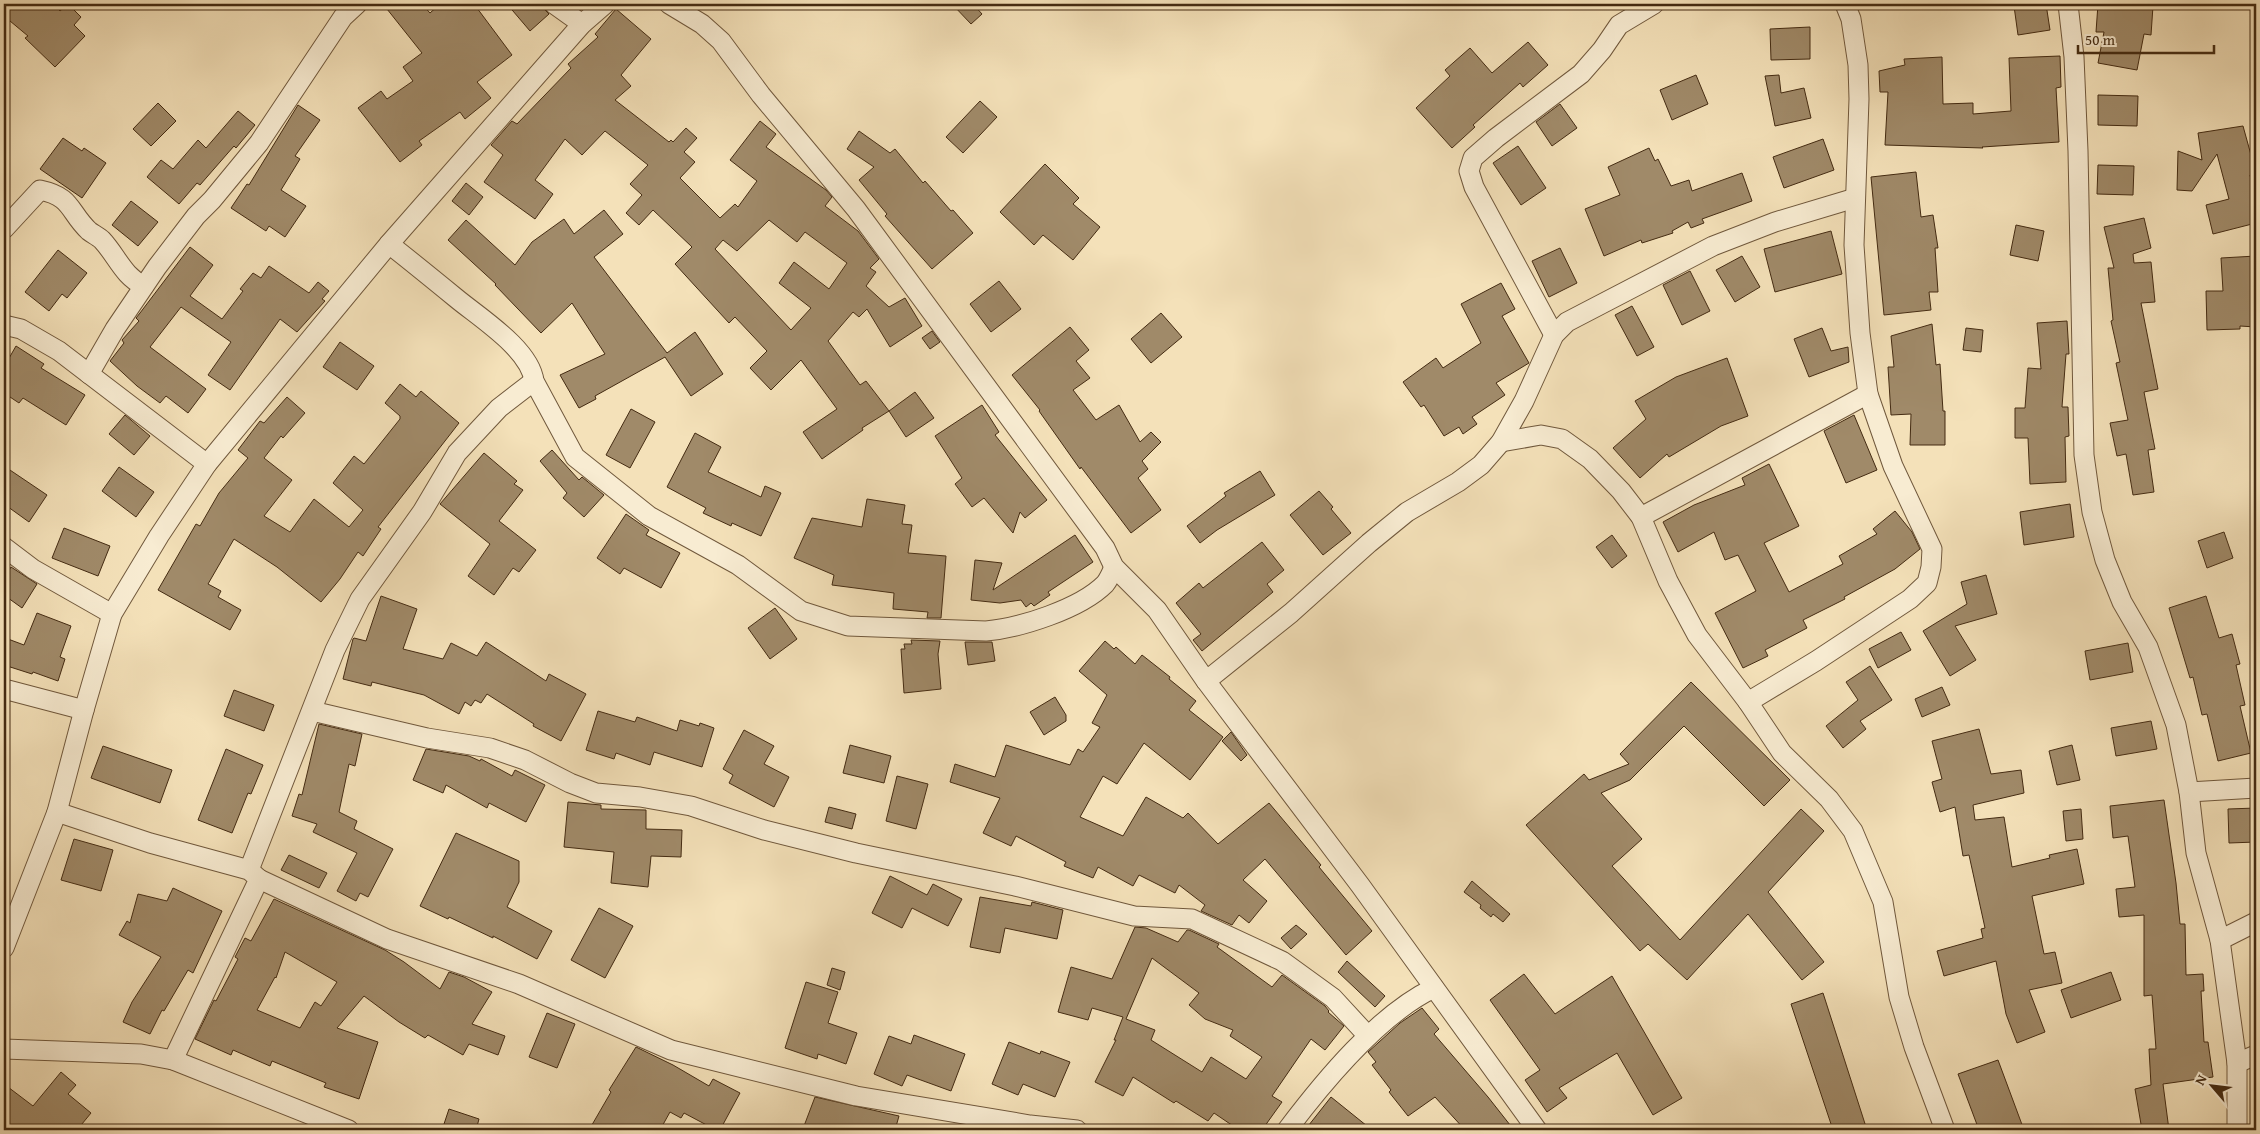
<svg xmlns="http://www.w3.org/2000/svg" width="2260" height="1134" viewBox="0 0 2260 1134" font-family="'Gentium Book Plus',serif">
  <style>
    .building { fill: #a08a69; stroke: #442b12; fill-rule: evenodd }
    .lines { fill: none; stroke-linecap: round; stroke-linejoin: round }
    .street-casing { stroke: #70583c; stroke-width: 21 }
    .street { stroke: #f8ecd2; stroke-width: 19 }
  </style>
  <rect width="100%" height="100%" fill="#f4e1b9"/>
  <filter id="stains"><feTurbulence type="fractalNoise" baseFrequency=".004" numOctaves="4"/><feColorMatrix values="0 0 0 0 .2 0 0 0 0 .09 0 0 0 0 .02 0 0 0 .5 -.17"/></filter>
  <radialGradient id="worn" r=".72"><stop offset=".6" stop-color="#630" stop-opacity="0"/><stop offset="1" stop-color="#630" stop-opacity=".3"/></radialGradient>
  <!-- building -->
  <g class="building">
    <path d="M4,4h49l7,7 8,-7 13,13 -7,8 11,11 -30,31 -30,-29 3,-2 -24,-20z"/>
    <path d="M383,4h39l8,9 10,-9h34l38,51 -35,27 14,16 -26,21 -5,-7 -41,29 3,4 -22,17 -42,-54 23,-17 6,8 26,-18 -10,-14 19,-14z"/>
    <path d="M507,4h36l1,5 5,5 -19,17z"/>
    <path d="M952,4h21l9,10 -11,10z"/>
    <path d="M2030,4h16l4,26 -32,5 -4,-29z"/>
    <path d="M2098,4l55,2 -2,29 -7,-1 -7,36 -39,-7 6,-31h-8z"/>
    <path d="M616,9l35,30 -30,36 10,11 -16,14 54,42 2,-2 2,2 13,-14 11,10 -13,14 11,10 -15,16 40,40 15,-14 3,3 19,-26 -27,-21 30,-39 16,13 -10,13 60,43 6,7 -7,9 33,25 21,28 -9,9 6,4 -10,14 23,21 16,-9 17,28 -32,21 -23,-38 -8,8 -6,-5 -25,29 32,44 6,-4 23,30 -27,17 1,2 -41,29 -19,-27 34,-23 -36,-49 -30,30 -21,-22 17,-17 -32,-34 -6,6 -54,-59 17,-17 -39,-37 -14,15 -13,-12 16,-18 -12,-11 18,-19 -43,-34 -23,24 -17,-16 -30,41 18,14 -18,25 -51,-37 19,-27 -12,-10 21,-24 5,3 54,-56 -3,-4 30,-27 -3,-3zM769,220l28,22 8,-10 42,31 -18,26 -35,-27 -15,21 32,25 -20,22 -76,-81 8,-9 14,11z"/>
    <path d="M1810,27v32l-39,1 -1,-31z"/>
    <path d="M1528,42l20,23 -25,22 -3,-4 -47,42 2,2 -23,21 -36,-40 34,-32 -5,-6 25,-22 22,25z"/>
    <path d="M2060,56l1,31 -5,1 3,54 -77,5 1,1 -98,-3 3,-53h-8l-1,-21 26,-6 -1,-6 38,-2 1,47 30,-1v11l38,-3 -2,-53z"/>
    <path d="M1696,75l12,29 -36,16 -12,-30z"/>
    <path d="M1779,75l2,18 23,-5 7,30 -36,8 -10,-50z"/>
    <path d="M2098,95l40,1 -1,30 -39,-1z"/>
    <path d="M980,101l17,16 -34,36 -17,-16z"/>
    <path d="M158,103l18,18 -25,25 -18,-17z"/>
    <path d="M1560,104l17,24 -25,18 -16,-24z"/>
    <path d="M298,105l22,15 -25,36 5,3 -19,31 25,16 -21,31 -16,-11 -3,5 -35,-23 16,-24 2,1z"/>
    <path d="M238,111l17,14 -19,23 -2,-2 -34,39 -3,-2 -18,21 -32,-27 14,-17 12,9 25,-29 8,8z"/>
    <path d="M2243,126l13,47 -6,2 6,27v21l-43,11 -7,-29 23,-6 -12,-45 -25,37 -15,-1 1,-39 24,9 -4,-27z"/>
    <path d="M859,131l31,22 5,-4 28,34 2,-2 26,30 2,-1 20,23 -41,36 -47,-53 2,-2 -28,-34 15,-13 -27,-18z"/>
    <path d="M63,138l19,13 2,-3 22,15 -24,35 -42,-29z"/>
    <path d="M1823,139l11,31 -50,18 -11,-31z"/>
    <path d="M1518,146l28,42 -25,17 -28,-42z"/>
    <path d="M1649,148l6,13 3,-2 13,27 18,-6 3,11 50,-18 10,28 -50,18 2,4 -13,5 -3,-6 -16,9 1,2 -31,10 -1,-3 -37,16 -19,-47 35,-14 -12,-28z"/>
    <path d="M1045,164l34,34 -6,6 27,23 -27,33 -30,-25 -9,10 -34,-33z"/>
    <path d="M2098,165l36,1 -1,29 -36,-1z"/>
    <path d="M1916,172l5,45 12,-2 5,33h-3l3,44h-9l2,18 -47,5 -13,-138z"/>
    <path d="M466,183l17,14 -14,18 -17,-14z"/>
    <path d="M131,201l27,21 -20,24 -26,-21z"/>
    <path d="M604,210l19,24 -29,23 73,96 28,-21 28,42 -32,22 -26,-39 -70,39 1,3 -17,9 -19,-33 45,-21 -33,-51 -31,30 -46,-48 1,-1 -48,-44 18,-20 49,45 17,-23 32,-23 10,15z"/>
    <path d="M2144,218l7,30 -18,6 1,9 17,-1 4,40 -14,1 17,86 -14,3 11,57 -7,1 6,42 -21,3 -7,-41 -9,2 -7,-33 18,-3 -12,-57 4,-1 -9,-41 2,-1 -5,-52h6l-10,-41z"/>
    <path d="M2016,225l28,6 -6,30 -28,-6z"/>
    <path d="M1831,231l11,43 -67,18 -11,-43z"/>
    <path d="M190,247l23,18 -23,31 32,23 21,-28 -3,-2 13,-16 8,5 8,-12 40,27 9,-11 11,9 -7,8 3,2 -28,31 -17,-13 -50,71 -22,-15 23,-33 -50,-35 -31,40 56,42 -18,24 -22,-17 -6,7 -23,-17 -27,-25 14,-18 -2,-3 17,-19 -3,-3 4,-5z"/>
    <path d="M1560,248l17,35 -28,14 -17,-36z"/>
    <path d="M58,250l29,23 -20,25 -5,-4 -13,17 -24,-19z"/>
    <path d="M1742,256l18,31 -25,15 -19,-32z"/>
    <path d="M2256,256v71l-16,-1v3l-33,1 -1,-39h17l-2,-33z"/>
    <path d="M1690,271l20,40 -28,14 -19,-40z"/>
    <path d="M999,281l22,28 -30,23 -21,-28z"/>
    <path d="M1501,283l14,26 -13,7 27,47 -33,20 9,12 -33,22 5,7 -14,10 -4,-7 -15,9 -20,-31 -3,2 -18,-25 33,-24 7,10 38,-25 -20,-39z"/>
    <path d="M1632,306l22,41 -17,9 -22,-41z"/>
    <path d="M1161,313l21,24 -31,26 -20,-24z"/>
    <path d="M2067,321l2,33h-3l-4,53h6l1,29 -4,1 1,45 -36,2 -2,-46h-13v-30h10l3,-40 13,1 -4,-46z"/>
    <path d="M1932,324l4,41 4,-1 3,47h2v34h-35l1,-31 -20,1 -3,-48h6l-3,-31z"/>
    <path d="M1070,327l19,23 -13,11 14,17 -17,12 23,30 23,-15 21,37 11,-10 10,10 -19,19 6,8 -10,9 23,32 -30,23 -50,-66 -1,2 -41,-58 1,-1 -28,-35z"/>
    <path d="M1822,328l9,23 17,-4 1,15 -40,15 -15,-38z"/>
    <path d="M1966,328l17,2 -2,22 -18,-2z"/>
    <path d="M932,331l8,11 -10,7 -8,-11z"/>
    <path d="M340,342l34,24 -17,24 -34,-23z"/>
    <path d="M16,346l28,18 -3,4 44,27 -19,30 -43,-27 -4,5 -15,-10v-26z"/>
    <path d="M1727,358l21,58 -27,10 -52,31 -2,-3 -27,24 -27,-30 33,-29 -11,-18 41,-24z"/>
    <path d="M400,384l16,13 5,-6 38,32 -81,104 3,2 -18,27 -5,-4 -18,27 -19,23 -44,-35 -43,-28 -26,45 13,7 -3,6 23,13 -11,20 -72,-40 38,-66 4,2 19,-33 29,-35 -10,-8 22,-29 4,2 23,-26 18,16 -22,25 -2,-2 -17,22 28,22 -28,36 26,16 24,-33 35,28 14,-17 -30,-27 21,-27 10,8 36,-45v-3l-15,-13z"/>
    <path d="M915,392l19,26 -28,19 -17,-26z"/>
    <path d="M982,405l17,27 -4,3 52,65 -22,18 -5,-6 -7,21 -29,-35 -12,9 -17,-23 7,-6 -27,-42z"/>
    <path d="M631,409l24,13 -25,46 -24,-13z"/>
    <path d="M125,415l25,21 -16,19 -25,-21z"/>
    <path d="M1854,415l23,55 -31,13 -22,-52z"/>
    <path d="M695,433l26,14 -13,25 53,25 4,-11 16,7 -20,43 -29,-13 -1,3 -28,-13 3,-5 -39,-21z"/>
    <path d="M552,450l27,30 3,-3 22,18 -20,22 -21,-19 4,-5 -27,-32z"/>
    <path d="M484,453l33,28 -3,3 9,6 -24,31 37,29 -17,22 -6,-4 -19,27 -26,-19 22,-32 -50,-40z"/>
    <path d="M1769,464l30,62 -35,17 25,49 54,-28 -4,-8 38,-22 -4,-5 22,-18 17,21 8,17 -25,20 -51,28 1,2 -42,21 4,8 -42,22 3,6 -25,12 -28,-55 41,-22 -18,-36 -13,5 -11,-28 -36,20 -15,-30 31,-17 51,-20 -3,-7z"/>
    <path d="M4,466l43,29 -18,27 -25,-18z"/>
    <path d="M119,467l35,25 -18,25 -34,-26z"/>
    <path d="M1260,471l15,24 -58,35 -17,13 -13,-17 39,-30 -2,-3z"/>
    <path d="M1319,491l14,16 -2,2 20,24 -28,22 -33,-40z"/>
    <path d="M867,499l38,6 -3,19 10,1 -4,28 38,3 -5,62h-14l1,-6 -35,-3 1,-16 -62,-8 2,-10 -40,-17 18,-40 50,9z"/>
    <path d="M2070,504l4,33 -50,8 -4,-33z"/>
    <path d="M626,514l23,16 -3,5 34,18 -19,35 -37,-20 -4,6 -23,-16z"/>
    <path d="M64,528l46,18 -12,30 -46,-18z"/>
    <path d="M2224,532l9,26 -26,10 -9,-27z"/>
    <path d="M1075,535l18,27 -45,30 2,3 -16,11 -3,-3 -5,4 -5,-7 -21,3 -29,-3 4,-40 27,3 -9,27z"/>
    <path d="M1612,535l15,21 -15,12 -16,-21z"/>
    <path d="M1262,542l22,28 -17,14 6,8 -71,59 -9,-11 8,-6 -25,-31 23,-20 4,5z"/>
    <path d="M11,567l26,17 -15,24 -18,-13v-16z"/>
    <path d="M1986,575l11,39 -42,12 21,34 -26,16 -27,-45 44,-27 -6,-22z"/>
    <path d="M381,596l36,13 -14,40 40,10 8,-16 26,13 9,-14 60,39 3,-7 37,20 -25,47 -28,-15 1,-2 -47,-30 -6,9 -6,-3 -4,6 -6,-4 -6,12 -35,-19 -52,-13 -1,4 -28,-7 10,-40 1,-1 12,3z"/>
    <path d="M2206,596l13,42 13,-4 8,30 -4,1 9,40 -5,1 11,47 -33,8 -11,-47 -5,1 -9,-38 -3,1 -21,-70z"/>
    <path d="M775,608l22,31 -27,20 -22,-31z"/>
    <path d="M37,613l34,13 -11,31 5,2 -7,22 -25,-9 -1,2 -28,-9v-12l4,-14 16,6z"/>
    <path d="M1901,632l10,18 -33,18 -9,-19z"/>
    <path d="M911,640l29,1 -2,13 3,35 -37,4 -3,-44h4l-1,-5h8z"/>
    <path d="M1105,641l9,8 2,-2 19,17 7,-9 28,22 -1,2 27,22 -7,9 34,27 -33,43 -46,-37 -27,41 -14,-8 -23,41 43,19 23,-39 37,21 5,-5 30,31 51,-41 52,62 -2,2 53,64 -26,24 -81,-96 -22,21 24,21 -18,22 -10,-8 -7,10 -31,-14 4,-6 -26,-20 -4,8 -36,-18 -6,11 -35,-19 -5,11 -29,-12 2,-4 -50,-26 -5,10 -28,-13 17,-35 -50,-16 5,-18 40,13 11,-32 64,20 8,-16 5,3 17,-25 -8,-4 15,-28 -28,-24z"/>
    <path d="M965,642h27l3,19 -27,4z"/>
    <path d="M2128,643l5,29 -43,8 -5,-29z"/>
    <path d="M1870,666l22,34 -32,21 6,8 -23,19 -17,-22 32,-26 -12,-18z"/>
    <path d="M1691,682l99,98 -26,26 -80,-80 -54,54 -29,13 41,46 -30,27 68,74 121,-131 23,22 -56,61 56,70 -22,18 -54,-66 -61,66 -39,-36 -8,7 -114,-126 58,-51 5,6 40,-16 -9,-10z"/>
    <path d="M1942,687l8,18 -28,12 -7,-18z"/>
    <path d="M234,690l40,15 -10,26 -40,-15z"/>
    <path d="M1055,697l11,18v6l-22,14 -14,-23z"/>
    <path d="M598,711l37,11 2,-5 40,14 3,-11 19,6 1,-3 14,5 -12,39 -48,-15 -4,13 -34,-12 -2,6 -28,-9z"/>
    <path d="M2151,721l6,28 -41,7 -5,-28z"/>
    <path d="M319,724l43,10 -7,32 -6,-2 -10,48 18,9 -3,8 39,20 -25,48 -8,-4 -4,8 -19,-10 20,-38 -44,-21 4,-8 -25,-8 7,-22 3,1z"/>
    <path d="M1979,729l12,45 30,-4 3,23 -51,12 2,15 29,-3 8,50 38,-9 -1,-3 28,-6 7,35 -52,12 12,58 11,-2 7,31 -33,7 16,42 -28,11 -11,-29 -10,-53 -52,15 -7,-25 46,-13 -2,-9 4,-1 -16,-73 -6,1 -8,-49 -15,5 -8,-30 10,-3 -10,-38z"/>
    <path d="M744,730l30,16 -10,18 25,13 -15,30 -45,-24 4,-8 -10,-6z"/>
    <path d="M1231,732l16,23 -6,6 -19,-20z"/>
    <path d="M850,745l41,11 -7,27 -41,-10z"/>
    <path d="M2072,745l8,35 -23,5 -8,-34z"/>
    <path d="M103,746l69,24 -12,33 -69,-25z"/>
    <path d="M226,749l37,16 -12,29 -3,-1 -16,40 -34,-13z"/>
    <path d="M426,749l43,7 11,5 1,-2 31,17 3,-6 30,15 -19,37 -37,-19 -2,5 -41,-23 -3,8 -30,-13z"/>
    <path d="M897,776l31,8 -12,45 -30,-8z"/>
    <path d="M2164,800l12,83 4,41h5l1,51 17,-1 1,17h-3l3,51h4l5,35 -50,7 6,46h-27l-7,-41 16,-4 -2,-36h7l-4,-54 -8,1v-81l-25,2 -3,-28 19,-2 -7,-51 -15,2 -3,-32z"/>
    <path d="M568,802l33,3v4l45,1v19l36,1 -1,27 -30,-1 -3,31 -37,-4 3,-31 -50,-5z"/>
    <path d="M829,807l27,7 -4,15 -27,-7z"/>
    <path d="M2256,808v34l-27,1 -1,-34z"/>
    <path d="M2081,809l2,30 -17,2 -3,-30z"/>
    <path d="M456,833l63,28v21l-12,25 45,24 -15,28 -44,-23v2l-44,-21 -1,2 -28,-13z"/>
    <path d="M74,839l39,11 -12,41 -40,-11z"/>
    <path d="M289,855l38,18 -8,15 -38,-18z"/>
    <path d="M890,876l37,19 6,-11 29,15 -14,27 -36,-18 -10,20 -30,-15z"/>
    <path d="M1472,881l38,33 -7,8 -10,-8 -2,3 -11,-9 1,-3 -17,-13z"/>
    <path d="M173,888l49,23 -29,62 -5,-3 -24,41 -2,-1 -12,24 -27,-12 9,-20 29,-45 -42,-22 8,-14 3,2 8,-29 29,7z"/>
    <path d="M980,897l51,9 1,-4 31,8 -6,29 -52,-11 -5,25 -30,-6z"/>
    <path d="M274,899l111,51 19,12 36,27 9,-17 15,5 28,15 -20,32 33,12 -7,19 -29,-11 -6,11 -35,-20 -3,3 -26,-16 -35,-26 -27,32 41,14 -19,57 -35,-12 2,-4 -54,-22 -2,5 -37,-16 -2,5 -36,-16 19,-39 2,1 22,-42 -3,-2 10,-19 6,3zM285,952l52,30 -16,24 -6,-4 -15,26 -43,-18 18,-33 1,1z"/>
    <path d="M599,908l34,18 -28,52 -34,-18z"/>
    <path d="M1296,925l11,9 -16,15 -10,-11z"/>
    <path d="M1135,927l11,1 32,14 9,-12h2l30,14 -2,3 55,40 10,-12 43,31 4,5 -1,1 16,14 -19,24 -14,-11 -39,57 10,6 -20,28h-23l-25,-17 -6,8 -32,-20 -2,2 -41,-26 -10,19 -28,-14 21,-42h-2l9,-23 -31,-9 -4,12 -30,-8 13,-45 41,12zM1152,958l47,35 -10,12 16,14 28,11 -3,6 32,21 -16,22 -35,-22 -9,15 -51,-32 4,-10 -29,-11z"/>
    <path d="M1347,961l38,35 -10,11 -37,-35z"/>
    <path d="M832,968l13,4 -5,18 -13,-5z"/>
    <path d="M2111,972l10,28 -50,18 -10,-28z"/>
    <path d="M1524,974l31,40 57,-38 70,122 -29,17 -36,-62 -58,35 8,10 -20,14 -22,-32 15,-10 -50,-70z"/>
    <path d="M806,982l32,10 -10,31 29,10 -11,31 -28,-10 -1,5 -32,-11z"/>
    <path d="M1823,993l44,137h-34l-42,-126z"/>
    <path d="M1422,1008l17,21 -5,5 54,63 26,33h-49l-30,-33 -27,19 -19,-24 2,-2 -19,-25 4,-3 -8,-10 32,-29z"/>
    <path d="M547,1013l28,11 -18,44 -28,-11z"/>
    <path d="M914,1035l51,19 -14,37 -44,-16 -5,11 -28,-12 15,-38 22,8z"/>
    <path d="M1009,1042l31,12 1,-3 29,11 -15,35 -32,-13 -5,11 -26,-11z"/>
    <path d="M636,1047l37,18 36,21 4,-7 27,14 -20,37h-4l-32,-17 -3,5 -11,-6 -10,18h-71l22,-38 -2,-2z"/>
    <path d="M1998,1060l26,70h-45l-21,-56z"/>
    <path d="M61,1072l15,13 -8,9 23,19 -14,17h-73v-46l29,22z"/>
    <path d="M815,1097l84,19 -4,14h-80l-11,-4z"/>
    <path d="M1331,1097l41,33h-67z"/>
    <path d="M449,1109l30,10 -3,11h-34z"/>
  </g>
  <g class="lines">
    <!-- street casing -->
    <g class="street-casing">
      <g id="street">
        <path d="M554,4l28,20"/>
        <path d="M669,4l33,20 19,17 40,54 95,114 249,339 9,19 43,43 49,71 154,204 177,245"/>
        <path d="M2068,4l6,53 4,94 6,304 8,57 13,48 17,42 26,45 28,78 13,67 7,61 24,87 17,123v67"/>
        <path d="M4,229l36,-39c33,7 28,21 49,41 4,3 10,6 13,9 15,16 21,36 42,46"/>
        <path d="M389,244c23,18 45,36 67,54 24,20 74,51 78,83l41,76 74,59 89,49 63,46 47,15 138,5c34,-3 94,-22 119,-47 4,-5 7,-12 9,-17"/>
        <path d="M4,325l17,4 38,22 148,113"/>
        <path d="M1554,335l-80,-148 -5,-16 4,-13 23,-20 85,-64 21,-24 17,-25 35,-21"/>
        <path d="M89,374l26,-45 42,-62 39,-51 16,-16 47,-57 84,-126 14,-13"/>
        <path d="M1501,442l40,-7 21,4 28,20 31,32 20,26 27,64 29,54 51,67 34,51 47,46 24,32 30,71 16,95 15,50 31,83"/>
        <path d="M1641,517l227,-123"/>
        <path d="M4,547l29,22 79,45"/>
        <path d="M1206,681l85,-68 78,-70 38,-31 51,-30 23,-17 20,-23 23,-41 30,-66 13,-13 146,-76 62,-24 80,-24"/>
        <path d="M4,689l80,21"/>
        <path d="M1748,702l68,-41 94,-62 17,-16 4,-16 1,-18 -39,-83 -25,-72 -8,-61 -6,-88 5,-146 -1,-34 -7,-46 -6,-15"/>
        <path d="M312,711l115,27 63,10 35,12 45,23 26,10 44,4 51,9 73,24 92,23 159,33 119,30 58,3 90,42 51,37 35,38"/>
        <path d="M2189,792l67,-4"/>
        <path d="M57,812l93,31 99,27 10,9 -86,181"/>
        <path d="M249,870l86,-220 25,-51 62,-87 35,-59 42,-45 35,-27"/>
        <path d="M259,879l128,60 132,45 152,66 185,46 174,29 47,5"/>
        <path d="M2220,940l36,-18"/>
        <path d="M4,948l53,-136 27,-102 28,-96 47,-78 48,-72 182,-220 193,-220 23,-20"/>
        <path d="M4,1049l137,5 32,6 176,70"/>
        <path d="M2237,1063l19,-8"/>
        <path d="M1287,1130c37,-49 92,-116 147,-142"/>
      </g>
    </g>
    <!-- street -->
    <use href="#street" class="street"/>
  </g>
  <!-- margin -->
  <rect width="2260" height="1134" fill="none" stroke="#f4e1b9" stroke-width="20"/>
  <rect x="5" y="5" width="2250" height="1124" fill="none" stroke="#442b12" stroke-width="2.5"/>
  <rect x="10" y="10" width="2240" height="1114" fill="none" stroke="#442b12"/>
  <!-- north arrow -->
  <g transform="translate(2212 1086) rotate(298)" stroke="#f8ecd2" stroke-width="4" paint-order="stroke">
  <path d="M0-4L9 19L0 12L-9 19Z" fill="#442b12"/>
  <text y="-8" font-size="14" font-weight="bold" text-anchor="middle" fill="#442b12">N</text>
  </g>
  <!-- scale -->
  <path d="M2078 45v8h136v-8" fill="none" stroke="#442b12" stroke-width="2.5"/>
  <text x="2085" y="45" font-size="15" fill="#442b12" stroke="#f8ecd2" stroke-width="4" paint-order="stroke">50 m</text>
  <rect width="100%" height="100%" filter="url(#stains)"/>
  <rect width="100%" height="100%" fill="url(#worn)"/>
</svg>
